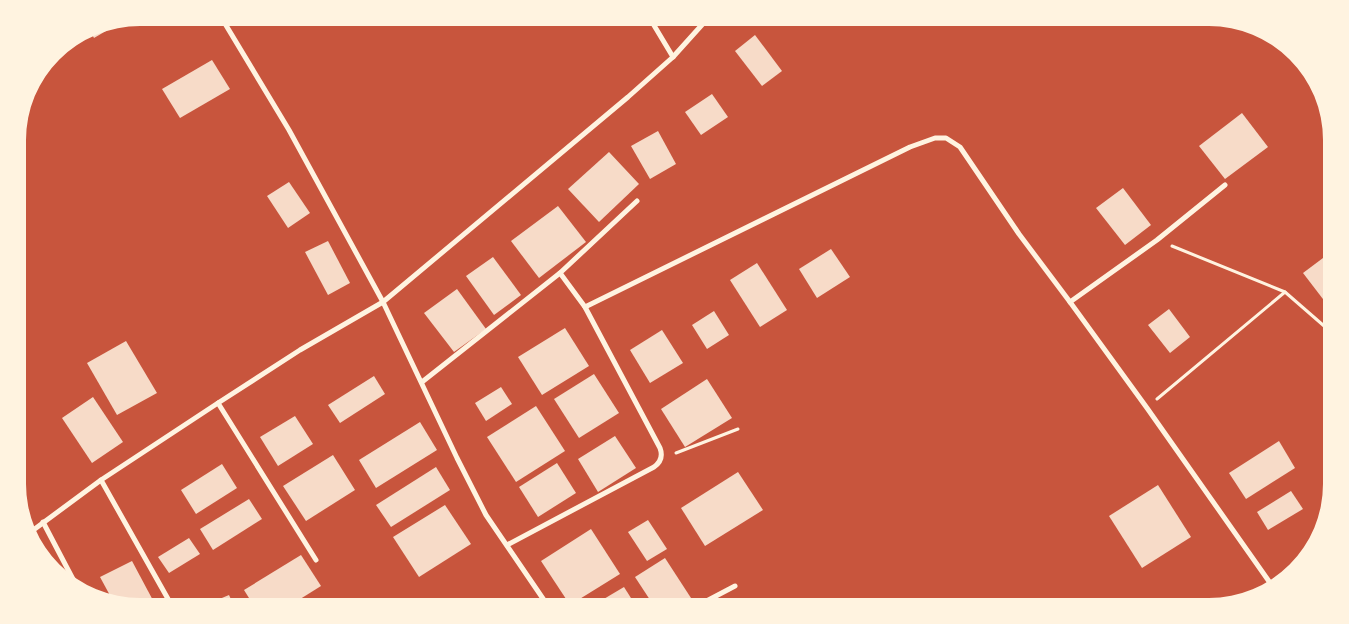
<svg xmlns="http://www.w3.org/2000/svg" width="1349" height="624" viewBox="0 0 1349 624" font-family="'Fira Sans Condensed',sans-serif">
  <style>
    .building { fill: #f7dbc8 }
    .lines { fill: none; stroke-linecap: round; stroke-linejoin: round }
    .path { stroke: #fff3e0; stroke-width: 3 }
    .minor { stroke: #fff3e0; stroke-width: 5 }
  </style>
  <rect width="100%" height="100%" fill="#c8553d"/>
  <!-- building -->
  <g class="building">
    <path d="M123,21l-29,17 -5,-9 5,-2z"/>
    <path d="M755,35l27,36 -20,15 -27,-35z"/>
    <path d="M212,60l18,29 -50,29 -18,-29z"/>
    <path d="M712,94l16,23 -27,18 -16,-23z"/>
    <path d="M1242,113l26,34 -43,32 -26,-33z"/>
    <path d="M658,131l18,33 -26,15 -19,-33z"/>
    <path d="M609,152l30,32 -40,38 -31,-33z"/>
    <path d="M289,182l21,31 -22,15 -21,-32z"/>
    <path d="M1123,188l28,37 -26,20 -29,-37z"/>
    <path d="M558,206l28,36 -47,36 -28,-37z"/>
    <path d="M328,241l22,42 -22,12 -23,-43z"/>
    <path d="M831,249l19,28 -33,21 -18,-29z"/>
    <path d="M1331,252v47l-5,4 -23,-30z"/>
    <path d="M493,257l28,38 -27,20 -28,-39z"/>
    <path d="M757,263l30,47 -27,17 -30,-47z"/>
    <path d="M457,289l29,40 -32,23 -30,-39z"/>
    <path d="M1169,309l21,28 -20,16 -22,-28z"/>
    <path d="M714,311l15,24 -22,14 -15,-24z"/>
    <path d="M565,328l24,38 -47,29 -24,-38z"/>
    <path d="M662,330l21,33 -33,20 -20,-33z"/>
    <path d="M126,341l31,52 -40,22 -30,-52z"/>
    <path d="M594,374l25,39 -40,25 -25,-39z"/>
    <path d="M374,376l11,18 -45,29 -12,-18z"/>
    <path d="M707,379l25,39 -47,29 -24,-38z"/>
    <path d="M501,387l11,17 -26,17 -11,-18z"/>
    <path d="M93,397l30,45 -31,21 -30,-45z"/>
    <path d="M536,406l29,45 -49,31 -29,-45z"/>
    <path d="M295,416l18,28 -35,22 -18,-29z"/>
    <path d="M420,422l17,28 -61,38 -17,-28z"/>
    <path d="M615,436l21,32 -38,24 -20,-33z"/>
    <path d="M1279,441l16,27 -49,31 -17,-26z"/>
    <path d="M333,455l22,35 -49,31 -23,-35z"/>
    <path d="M557,463l19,30 -38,24 -19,-30z"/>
    <path d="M222,464l15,24 -41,26 -15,-24z"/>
    <path d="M436,467l14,23 -59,37 -15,-22z"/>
    <path d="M738,472l25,38 -58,36 -24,-38z"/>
    <path d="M1158,485l33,52 -49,31 -33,-52z"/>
    <path d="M1291,491l12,18 -35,21 -11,-18z"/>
    <path d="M249,499l13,20 -49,31 -13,-21z"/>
    <path d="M445,505l26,39 -52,33 -26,-40z"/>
    <path d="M648,520l19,29 -20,12 -19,-29z"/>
    <path d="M591,529l29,45 -50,31 -29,-44z"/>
    <path d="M189,538l11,16 -31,19 -11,-16z"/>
    <path d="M301,555l20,31 -32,20h-35l-10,-16z"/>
    <path d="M665,558l26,40 -13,8h-24l-19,-29z"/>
    <path d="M132,561l24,45h-15l-28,-5 -13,-24z"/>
    <path d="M624,587l12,19h-44z"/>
    <path d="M229,595l5,11h-31z"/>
  </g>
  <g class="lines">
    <!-- path -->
    <g class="path">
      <path d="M1172,246l113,46"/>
      <path d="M1157,399l128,-107 46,40"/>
      <path d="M676,453l62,-24"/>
    </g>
    <!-- minor -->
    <g class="minor">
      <path d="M221,17l68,113 94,172 74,156 29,57 62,91"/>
      <path d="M649,17l24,40"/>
      <path d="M1070,302l87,-62 68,-55"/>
      <path d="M585,307l325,-160 25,-9h11l14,9 59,87 51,68 77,106 126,179"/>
      <path d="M422,382l138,-109 77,-72"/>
      <path d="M218,403l98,157"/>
      <path d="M101,480l71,126"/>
      <path d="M43,522l32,61"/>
      <path d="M32,531l69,-51 117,-77 82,-53 83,-48 245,-205 45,-40 36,-40"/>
      <path d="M507,545l147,-78c7,-5 9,-11 6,-19l-75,-141 -25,-34"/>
      <path d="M697,606l38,-20"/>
    </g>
  </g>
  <!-- crop -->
  <path d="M0 0H1349V624H0ZM140 26H1209A114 114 0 0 1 1323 140V484A114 114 0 0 1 1209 598H140A114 114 0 0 1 26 484V140A114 114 0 0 1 140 26Z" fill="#fff3e0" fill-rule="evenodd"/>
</svg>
